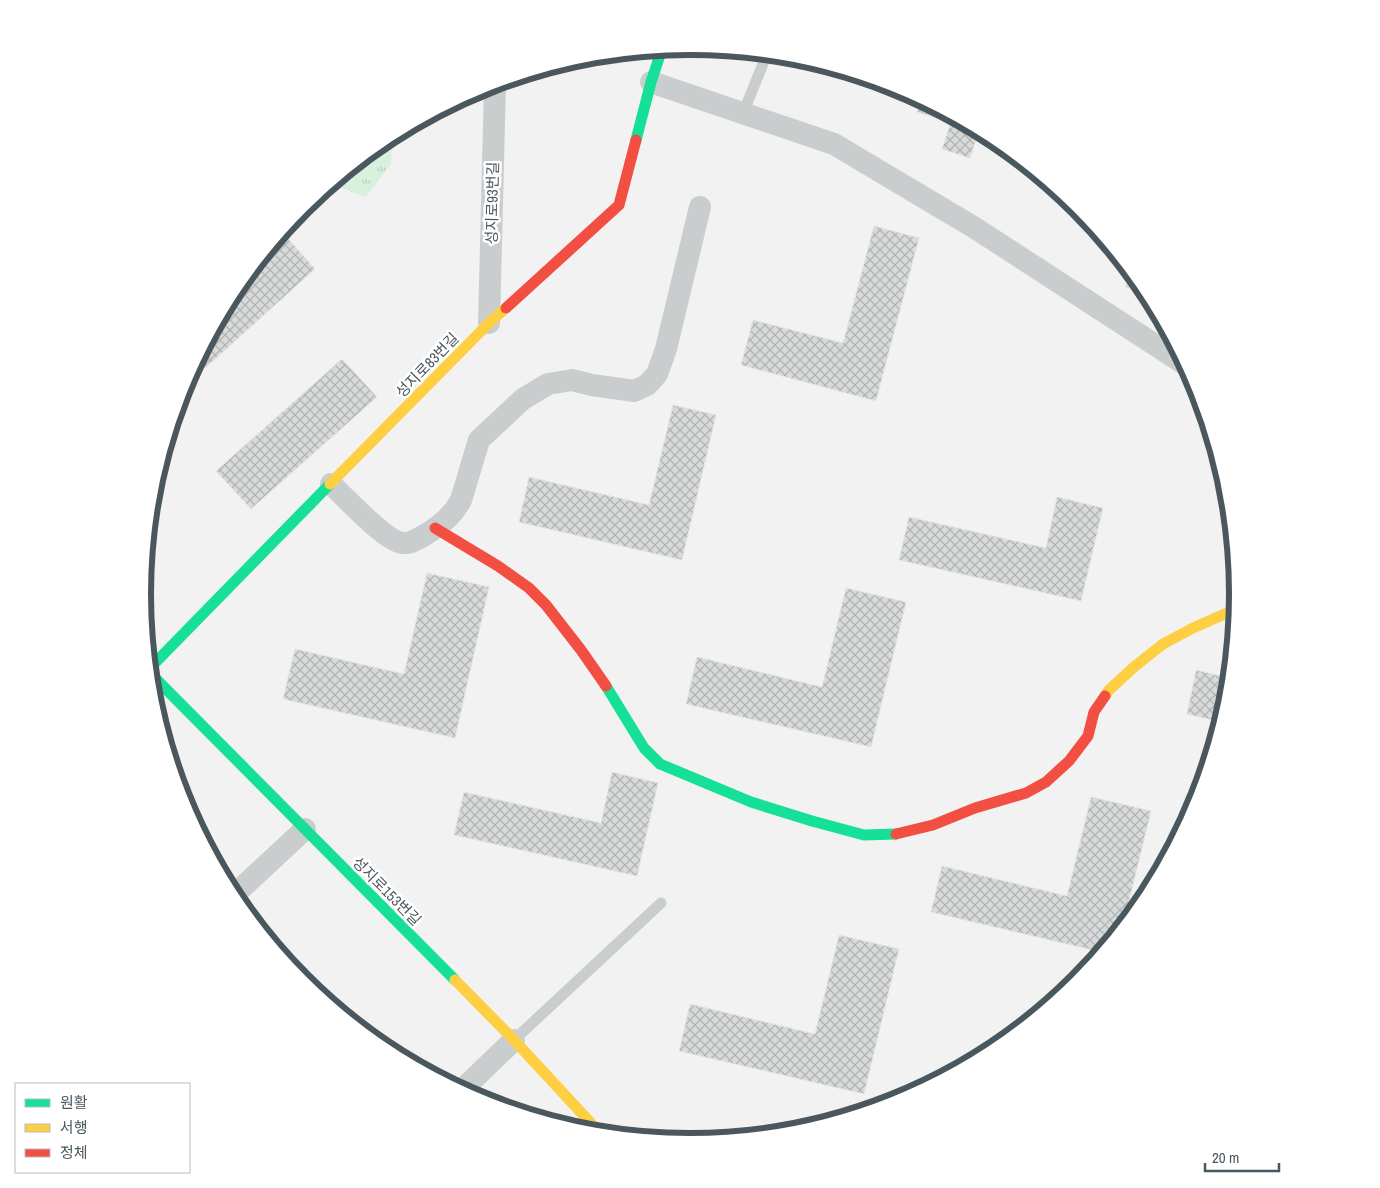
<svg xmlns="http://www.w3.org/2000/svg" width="1380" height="1188" viewBox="0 0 1380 1188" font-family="'Archivo Narrow','Noto Sans KR',sans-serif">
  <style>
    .park { fill: url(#park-tufts) }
    .building { fill: url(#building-cross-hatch); stroke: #e4e4e5 }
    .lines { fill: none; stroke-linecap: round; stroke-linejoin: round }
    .lane { stroke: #cacdce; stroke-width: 11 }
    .street { stroke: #cacdce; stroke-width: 22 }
    .fast { stroke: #16e098; stroke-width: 11 }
    .slow { stroke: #ffcf43; stroke-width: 11 }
    .jam { stroke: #f24e42; stroke-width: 11 }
    .labels { text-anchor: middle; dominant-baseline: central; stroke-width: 5; stroke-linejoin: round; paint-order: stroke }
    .street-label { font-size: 15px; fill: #4a575e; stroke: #fff }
    .rim { fill: none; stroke: #4a575e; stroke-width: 6 }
  </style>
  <defs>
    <pattern id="park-tufts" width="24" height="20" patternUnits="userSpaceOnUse" patternTransform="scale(1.25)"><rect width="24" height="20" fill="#d8f0de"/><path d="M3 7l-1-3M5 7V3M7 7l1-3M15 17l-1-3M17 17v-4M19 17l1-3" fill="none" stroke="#bbd0c1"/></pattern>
    <pattern id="building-cross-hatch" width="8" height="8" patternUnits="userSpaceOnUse" patternTransform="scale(1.25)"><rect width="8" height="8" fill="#d8dada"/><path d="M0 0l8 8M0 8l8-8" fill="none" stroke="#b1b4b4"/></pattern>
  </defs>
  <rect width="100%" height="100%" fill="#f2f2f2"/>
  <!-- park -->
  <path class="park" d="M392,135l-1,29 -25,33 -36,-13 56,-46z"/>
  <!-- building -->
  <g class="building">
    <path d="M921,99l58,31 -9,28 -28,-9 9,-27 -34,-10z"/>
    <path d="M874,226l45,12 -43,163 -135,-36 12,-45 90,23z"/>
    <path d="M282,232l33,37 -132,119 52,-99z"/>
    <path d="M1131,273l15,17 2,5 -22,-8z"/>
    <path d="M342,359l35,38 -126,112 -35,-38z"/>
    <path d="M673,405l43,10 -34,145 -163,-38 10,-45 120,28z"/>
    <path d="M1057,497l46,11 -22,93 -182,-41 10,-43 137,31z"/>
    <path d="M427,573l62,14 -34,151 -172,-39 12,-50 109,25z"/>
    <path d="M846,588l60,14 -35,145 -185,-43 11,-47 125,30z"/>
    <path d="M1196,670l33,8 -2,23 -6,21 -34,-8z"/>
    <path d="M612,772l46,11 -21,93 -183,-41 10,-43 137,31z"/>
    <path d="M1091,797l60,14 -28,114 -22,27 -170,-40 11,-46 125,30z"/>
    <path d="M839,935l60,14 -35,145 -185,-43 11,-47 125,30z"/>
  </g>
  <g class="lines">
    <!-- lane -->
    <g class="lane">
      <path d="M743,113l24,-59"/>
      <path d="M514,1040l147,-137"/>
    </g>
    <!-- street -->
    <g class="street">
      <path d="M651,82l183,62 141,84 211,137"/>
      <path d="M489,323l6,-239"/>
      <path d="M331,484c14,13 55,58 72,59 8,1 18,-6 25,-10 13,-8 26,-19 33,-33l18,-60 44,-41 25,-15 24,-4 20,5 42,6 13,-6 10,-11 9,-25 34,-142"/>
      <path d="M233,896l72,-67"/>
      <path d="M462,1090l52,-50"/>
    </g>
    <!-- fast -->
    <g class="fast">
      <path d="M636,140l15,-58 11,-33"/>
      <path d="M150,668l180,-184"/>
      <path d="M150,673l305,307"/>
      <path d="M606,686l38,62 16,16 91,38 61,19 52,14 32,-1"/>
    </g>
    <!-- slow -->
    <g class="slow">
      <path d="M330,484l159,-161 17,-15"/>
      <path d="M1105,696l4,-6 25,-23 29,-23 30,-16 43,-19"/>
      <path d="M455,980l59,60 86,93"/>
    </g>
    <!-- jam -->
    <g class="jam">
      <path d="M506,308l113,-103 17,-65"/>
      <path d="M435,528l63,38 31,22 17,17 35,45 25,36"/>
      <path d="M896,834l37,-9 42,-17 51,-15 20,-11 23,-21 19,-25 6,-24 11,-16"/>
    </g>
  </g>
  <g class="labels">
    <!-- street labels -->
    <g class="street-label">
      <text transform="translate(492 203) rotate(-89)">성지로93번길</text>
      <text transform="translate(427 365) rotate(-46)">성지로83번길</text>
      <text transform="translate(387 891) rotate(45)">성지로153번길</text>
    </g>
  </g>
  <!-- crop -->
  <path d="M0 0H1380V1188H0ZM151 594a539 539 0 1 1 1078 0a539 539 0 1 1-1078 0Z" fill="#fff" fill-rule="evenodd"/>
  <path class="rim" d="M151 594a539 539 0 1 1 1078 0a539 539 0 1 1-1078 0Z"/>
  <!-- legend -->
  <rect x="15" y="1083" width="175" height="90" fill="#ffffff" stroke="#b7bcbf"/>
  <rect x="25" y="1099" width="25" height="8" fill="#16e098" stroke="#b7bcbf"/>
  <text x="60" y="1108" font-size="15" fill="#4a575e">원활</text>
  <rect x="25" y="1124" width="25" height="8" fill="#ffcf43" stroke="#b7bcbf"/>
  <text x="60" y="1133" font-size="15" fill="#4a575e">서행</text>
  <rect x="25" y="1149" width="25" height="8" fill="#f24e42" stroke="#b7bcbf"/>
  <text x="60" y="1158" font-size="15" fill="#4a575e">정체</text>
  <!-- scale -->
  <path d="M1205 1163v8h74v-8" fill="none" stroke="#4a575e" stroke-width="2.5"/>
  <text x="1212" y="1163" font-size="15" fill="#4a575e" stroke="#ffffff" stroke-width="4" paint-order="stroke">20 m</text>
</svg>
